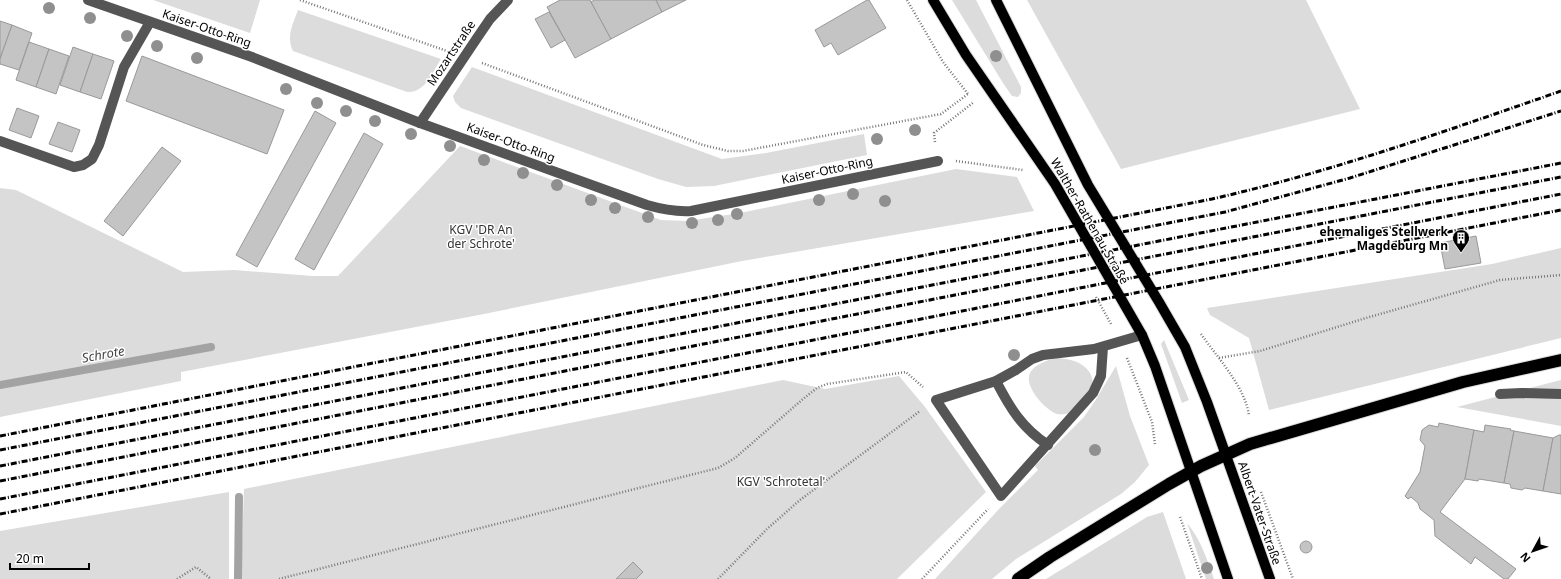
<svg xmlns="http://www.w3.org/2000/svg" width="1561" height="579" viewBox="0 0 1561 579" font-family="'Noto Sans',sans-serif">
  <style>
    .green { fill: #dcdcdc }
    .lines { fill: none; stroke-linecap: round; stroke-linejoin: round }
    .stream { stroke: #a3a3a3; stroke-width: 8 }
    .building { fill: #c4c4c4; stroke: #999 }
    .major-casing { stroke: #dbdbdb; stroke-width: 12 }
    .highway-casing { stroke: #dbdbdb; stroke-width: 14 }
    .path { stroke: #777; stroke-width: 2.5; stroke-dasharray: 1 2; stroke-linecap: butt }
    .minor { stroke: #555; stroke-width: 10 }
    .major { stroke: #000; stroke-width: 10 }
    .highway { stroke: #000; stroke-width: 12 }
    .rail { stroke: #000; stroke-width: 3; stroke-dasharray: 6 2 1 2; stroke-linecap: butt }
    .tree { fill: #8f8f8f }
    .labels { text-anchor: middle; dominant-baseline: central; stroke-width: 3; stroke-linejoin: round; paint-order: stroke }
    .street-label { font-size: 12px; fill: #000; stroke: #fff }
    .park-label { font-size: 12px; fill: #333; stroke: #fff }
    .poi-label { font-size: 12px; font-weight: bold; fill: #000; stroke: #fff; text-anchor: end }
    .water-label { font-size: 13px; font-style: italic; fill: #444; stroke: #fff }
  </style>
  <rect width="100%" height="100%" fill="#fff"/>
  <!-- green -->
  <g class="green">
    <path d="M153,0h107l-10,33z"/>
    <path d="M952,0h24l45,87v6l-3,4 -6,-1 -9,-13z"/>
    <path d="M1027,0h279l54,109 -239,60z"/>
    <path d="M298,10l143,49c-9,14 -16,34 -34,33l-114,-41c-7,-15 0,-27 5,-41z"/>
    <path d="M472,67l250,92 44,-6 98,-19 3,21 -153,31 -28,1 -28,-8 -197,-71 -6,-6 -2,-6z"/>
    <path d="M460,146l201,74 26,1 53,-8 216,-44 61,8 17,34 -292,50 -258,53 -303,58v9l-181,36v-229l16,2 167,82 51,-2 79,6h25z"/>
    <path d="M1561,248v90l-292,72 -20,-72 -39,-23 -3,-7 285,-44z"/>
    <path d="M1164,340l25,60 -7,3 -21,-59z"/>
    <path d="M1057,358c17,1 37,7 36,29l-23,26c-5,1 -8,2 -13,1 -12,-4 -37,-31 -25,-44 6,-7 16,-10 25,-12z"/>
    <path d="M1116,366l14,50 19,49 -14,17 -14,12 -105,65 -24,20h-57l64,-70 39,-39 -3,-4 49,-49 11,-16z"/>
    <path d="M899,376l26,31 61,85 -89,87h-656l3,-90 539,-109 42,9z"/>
    <path d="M1561,380v46l-104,-19z"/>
    <path d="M229,492v87h-229v-48z"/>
    <path d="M1163,512l23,67h-140l101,-62z"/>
    <path d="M1187,523c14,17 20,36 27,56h-8z"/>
  </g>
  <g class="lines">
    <!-- stream -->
    <g class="stream">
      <path d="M0,385l211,-38"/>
      <path d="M238,579l1,-82"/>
    </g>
  </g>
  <!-- building -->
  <g class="building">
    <path d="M560,0h30l21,39 -36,19 -28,-51z"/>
    <path d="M594,0h62l6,12 -51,27 -20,-37z"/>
    <path d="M656,0h30l-24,12z"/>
    <path d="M867,0h2l17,28 -48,27 -7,-12 -7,4 -9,-17z"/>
    <path d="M549,12l16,28 -14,8 -16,-29z"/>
    <path d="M0,21l12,4 -12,34z"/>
    <path d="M12,25l20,8 -13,37 -19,-6v-5z"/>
    <path d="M29,42l20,7 -13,38 -20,-7z"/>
    <path d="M73,47l20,7 -13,38 -20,-7z"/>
    <path d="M49,49l20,7 -13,38 -20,-7z"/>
    <path d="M93,54l21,7 -13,38 -21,-7z"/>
    <path d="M142,56l142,54 -17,44 -141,-53z"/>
    <path d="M17,108l22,8 -8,22 -22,-8z"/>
    <path d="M315,111l21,12 -79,144 -21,-12z"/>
    <path d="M58,122l22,8 -8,22 -23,-8z"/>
    <path d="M364,133l19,11 -69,126 -19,-11z"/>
    <path d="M162,147l19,14 -58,75 -19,-15z"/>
    <path d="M1476,236l5,27 -36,6 -5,-26z"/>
    <path d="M1439,423l35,7 -9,49 -25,33 76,57 -8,10h-4l-29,-22 -4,7 -36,-28 -1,-16 -14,-11 -2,-6 -7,-6 -3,2 -3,-3 15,-24 5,-26 -5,-6 2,-10 7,-5 9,2z"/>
    <path d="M1485,425l26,4 -1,1 4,1 -10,52 -25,-4 -1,2 -13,-2 9,-49 10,2z"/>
    <path d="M1514,431l39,7 -10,53 -18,-3 -3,2 -11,-2 -1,-4 -6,-1z"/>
    <path d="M1559,435h2v59l-18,-3 10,-53z"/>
    <circle cx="1306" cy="547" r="6"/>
    <path d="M633,562l10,10 -7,7h-20z"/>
  </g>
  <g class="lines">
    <!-- major casing -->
    <g class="major-casing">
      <g id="major">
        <path d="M933,0l33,55 89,129 87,151 13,31 73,213"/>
        <path d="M996,0l92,185 71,117 26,45 22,55 63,177"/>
      </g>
    </g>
    <!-- highway casing -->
    <g class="highway-casing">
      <path id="highway" d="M1018,579l32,-22 119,-73 32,-18 49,-22 213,-62 98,-22"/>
    </g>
    <!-- path -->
    <g class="path">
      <path d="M300,0l147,51"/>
      <path d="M907,0l36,62 25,32"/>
      <path d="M482,63l221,82 25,6h15l198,-37 27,-20"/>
      <path d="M935,142l-1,-9 40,-31"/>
      <path d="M956,161l67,9"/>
      <path d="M1096,297l15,27"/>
      <path d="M1201,334c16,23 45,54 48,82"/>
      <path d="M1127,358l25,64 3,22"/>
      <path d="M1219,358l41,-7 106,-33 134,-38 61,-5"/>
      <path d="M1261,492l32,87"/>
      <path d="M1180,517l22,62"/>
      <path d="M177,579l19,-12 15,12"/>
      <path d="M279,579l439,-111 17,-10 68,-59 14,-11 10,-4 79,-12 17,15"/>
      <path d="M718,579l49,-50 33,-29 120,-89"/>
      <path d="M922,579l66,-70"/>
    </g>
    <!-- minor -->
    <g class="minor">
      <path d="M88,0l164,57 168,66 227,82c14,4 28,7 44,6l247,-50"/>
      <path d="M420,123l57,-85 13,-19 18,-19"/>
      <path d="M0,141l74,26 9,-2 9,-6 7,-14 25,-78 26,-45"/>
      <path d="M1103,347l-2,29 -8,17 -92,103 -65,-96 60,-19 20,-11 16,-11 11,-4 51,-6 48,-14"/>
      <path d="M996,381c14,27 26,47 52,64"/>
      <path d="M1500,394l21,-1 40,1"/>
    </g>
    <!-- major -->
    <use href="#major" class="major"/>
    <!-- highway -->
    <use href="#highway" class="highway"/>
    <!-- rail -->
    <g class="rail">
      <path d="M0,436l1212,-237c119,-27 234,-68 349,-108"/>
      <path d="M0,450l1225,-238 125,-34 211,-67"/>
      <path d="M0,466l1561,-303"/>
      <path d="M0,481l1561,-304"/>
      <path d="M0,499l1561,-305"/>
      <path d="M0,514l1561,-304"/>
    </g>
  </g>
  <!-- trees -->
  <g class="tree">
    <circle cx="49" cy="8" r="6"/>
    <circle cx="90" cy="18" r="6"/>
    <circle cx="127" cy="36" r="6"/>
    <circle cx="157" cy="46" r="6"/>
    <circle cx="996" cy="56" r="6"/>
    <circle cx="197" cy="58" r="6"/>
    <circle cx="286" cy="89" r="6"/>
    <circle cx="317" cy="103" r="6"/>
    <circle cx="346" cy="111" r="6"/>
    <circle cx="375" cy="121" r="6"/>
    <circle cx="915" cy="130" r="6"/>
    <circle cx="411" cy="134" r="6"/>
    <circle cx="877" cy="139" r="6"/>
    <circle cx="450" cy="146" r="6"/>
    <circle cx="484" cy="160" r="6"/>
    <circle cx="523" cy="173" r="6"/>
    <circle cx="557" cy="185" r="6"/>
    <circle cx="853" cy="194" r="6"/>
    <circle cx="591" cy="200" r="6"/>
    <circle cx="819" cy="200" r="6"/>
    <circle cx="885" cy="201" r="6"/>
    <circle cx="615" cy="208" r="6"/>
    <circle cx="737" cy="214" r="6"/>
    <circle cx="648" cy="217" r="6"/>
    <circle cx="718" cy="220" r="6"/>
    <circle cx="692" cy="223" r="6"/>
    <circle cx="1014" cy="355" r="6"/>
    <circle cx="1095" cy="450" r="6"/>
    <circle cx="1207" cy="568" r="6"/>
  </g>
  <!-- icons -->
  <defs>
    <g id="building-pin" transform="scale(0.9)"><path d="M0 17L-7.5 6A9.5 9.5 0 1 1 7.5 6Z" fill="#000" stroke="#fff"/><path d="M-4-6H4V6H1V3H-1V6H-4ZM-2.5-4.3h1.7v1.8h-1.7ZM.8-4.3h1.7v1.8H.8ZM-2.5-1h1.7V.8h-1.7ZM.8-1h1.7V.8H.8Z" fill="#fff"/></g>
  </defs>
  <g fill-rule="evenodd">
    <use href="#building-pin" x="1461" y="238"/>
  </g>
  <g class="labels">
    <!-- street labels -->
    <g class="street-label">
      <text transform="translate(207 28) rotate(19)">Kaiser-Otto-Ring</text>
      <text transform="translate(451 53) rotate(-56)">Mozartstraße</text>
      <text transform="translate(511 142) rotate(20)">Kaiser-Otto-Ring</text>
      <text transform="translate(827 170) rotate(-12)">Kaiser-Otto-Ring</text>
      <text transform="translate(1090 221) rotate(60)">Walther-Rathenau-Straße</text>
      <text transform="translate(1260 513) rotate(71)">Albert-Vater-Straße</text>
    </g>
    <!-- park labels -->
    <g class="park-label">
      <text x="481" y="229">KGV 'DR An<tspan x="481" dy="14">der Schrote'</tspan></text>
      <text x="781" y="481">KGV 'Schrotetal'</text>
    </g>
    <!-- poi labels -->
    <g class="poi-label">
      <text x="1448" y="231">ehemaliges Stellwerk<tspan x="1448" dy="14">Magdeburg Mn</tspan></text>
    </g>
    <!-- water labels -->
    <g class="water-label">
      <text transform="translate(103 354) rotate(-10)">Schrote</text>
    </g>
  </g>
  <!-- north arrow -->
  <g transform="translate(1533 551) rotate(230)" stroke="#ffffff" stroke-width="3" paint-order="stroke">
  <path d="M0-3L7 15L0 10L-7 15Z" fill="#000000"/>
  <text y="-6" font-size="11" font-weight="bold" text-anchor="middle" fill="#000000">N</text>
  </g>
  <!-- scale -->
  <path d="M10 563v6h79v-6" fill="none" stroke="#000000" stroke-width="2"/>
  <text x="16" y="563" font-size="12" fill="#000000" stroke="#ffffff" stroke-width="3" paint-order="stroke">20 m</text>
</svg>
